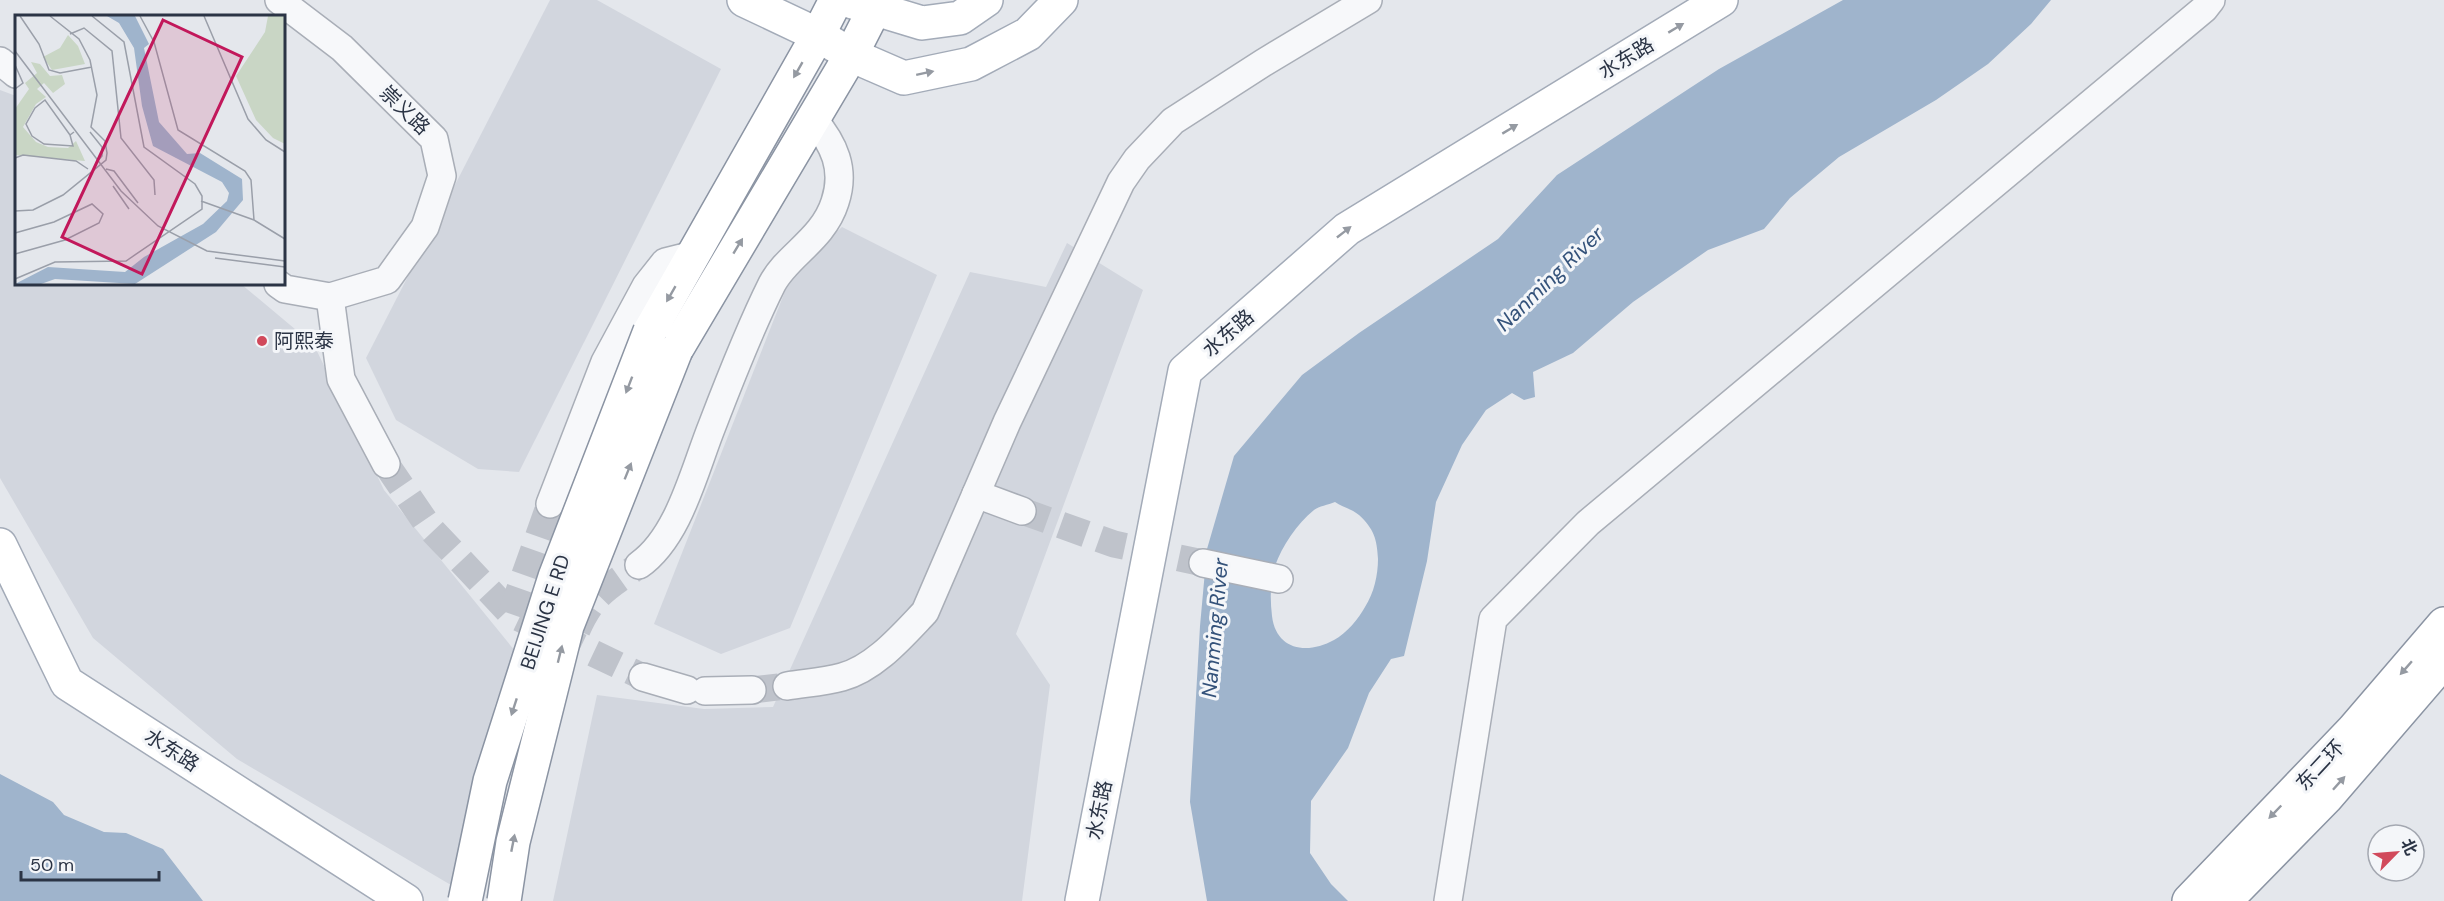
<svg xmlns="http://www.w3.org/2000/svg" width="2444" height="901" viewBox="0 0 2444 901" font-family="'DM Sans','Noto Sans SC',sans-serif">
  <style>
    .built { fill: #d2d6de }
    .water { fill: #9fb4cc; fill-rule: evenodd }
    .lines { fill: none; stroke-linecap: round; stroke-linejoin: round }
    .minor-tunnel { stroke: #bfc3cb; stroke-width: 27; stroke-dasharray: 27 14; stroke-linecap: butt }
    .minor-casing { stroke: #a9aeb7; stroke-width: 30 }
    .major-casing { stroke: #a3abb8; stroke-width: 36 }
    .highway-casing { stroke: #8b94a3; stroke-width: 36 }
    .minor { stroke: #f7f8fa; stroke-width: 27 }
    .major { stroke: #fff; stroke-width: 33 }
    .highway { stroke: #fff; stroke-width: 33 }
    .highway-bridge-casing { stroke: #8b94a3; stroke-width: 36; stroke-linecap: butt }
    .highway-bridge { stroke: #fff; stroke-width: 33 }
    .oneway { fill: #959aa2 }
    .poi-dot { fill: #d1495b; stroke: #f4f6f9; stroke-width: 2 }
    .labels { text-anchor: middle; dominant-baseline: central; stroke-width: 6; stroke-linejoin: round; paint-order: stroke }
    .street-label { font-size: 20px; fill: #2b3445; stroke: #f4f6f9 }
    .poi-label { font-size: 20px; fill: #2b3445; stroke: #f4f6f9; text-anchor: start }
    .water-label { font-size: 21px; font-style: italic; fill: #34527a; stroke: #f4f6f9 }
    .inset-road { fill: none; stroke: #9a9fa9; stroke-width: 1.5 }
    .view { fill: #c2185b; fill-opacity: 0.15; stroke: #c2185b; stroke-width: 3 }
    .inset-edge { fill: none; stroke: #2b3445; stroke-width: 3 }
  </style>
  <rect width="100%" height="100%" fill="#e4e7ec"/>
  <!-- built -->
  <g class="built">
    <path d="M550,0h47l124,69 -202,403 -41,-3 -82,-49 -30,-62z"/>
    <path d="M0,90l16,6v188h225l73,61 70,145 131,161 -20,54 -39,183 -219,-129 -144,-121 -93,-160z"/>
    <path d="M842,227l95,48 -147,353 -69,26 -67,-30 139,-353z"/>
    <path d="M1067,243l76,47 -127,344 34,51 -28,216h-469l44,-206 107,14 69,-2 197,-435 76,15z"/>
  </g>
  <!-- water -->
  <g class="water">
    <path d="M1843,0h208l-20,24 -43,40 -52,36 -97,57 -49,41 -26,31 -56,21 -75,52 -60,51 -40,19 2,25 -11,3 -12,-7 -26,17 -24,35 -26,57 -9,59 -23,95 -13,3 -22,34 -21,55 -37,53 -1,52 21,31 17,17h-141l-17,-99 10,-176 7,-77 27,-93 68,-81 57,-42 139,-94 59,-64 162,-106zM1335,502c7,5 17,7 24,13 15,14 18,24 19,44 0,16 -4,34 -13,48 -6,11 -19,27 -31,33 -27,15 -58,10 -62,-24 -2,-17 -2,-34 3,-50 7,-20 22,-42 39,-56 5,-4 14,-5 21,-8z"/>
    <path d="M0,774l53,28 11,13 40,17 22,1 37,16 40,52h-203z"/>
  </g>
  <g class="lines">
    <!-- minor-tunnel -->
    <g class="minor-tunnel">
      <path d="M386,464l43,63 82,87 132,63"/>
      <path d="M1022,511l92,33 89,19"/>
      <path d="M511,614l39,-110"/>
      <path d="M577,630c17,-38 31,-42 62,-65"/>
      <path d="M752,690l35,-4"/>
    </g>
    <!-- minor casing -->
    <g class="minor-casing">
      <g id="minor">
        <path d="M0,61l16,13"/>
        <path d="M278,284l7,5 45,8 57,-17 38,-53 17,-51 -8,-37 -92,-91 -63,-48"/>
        <path d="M330,297l11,82 45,85"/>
        <path d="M976,494l46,17"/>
        <path d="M550,504l55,-142 41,-76 19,-24 28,-7"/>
        <path d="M1203,563l76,16"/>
        <path d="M639,565c40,-28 55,-94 73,-139 18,-47 37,-96 60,-142 15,-29 51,-44 63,-82 11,-33 -1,-58 -22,-83"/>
        <path d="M643,677l44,13"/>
        <path d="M787,686c18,-3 37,-4 55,-9 33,-9 60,-41 83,-65l82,-190 114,-240 16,-23 36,-38 90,-58 105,-63"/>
        <path d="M705,691l47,-1"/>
        <path d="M1448,901l45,-282 95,-96 616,-514 7,-9"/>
      </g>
    </g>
    <!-- major casing -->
    <g class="major-casing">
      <g id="major">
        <path d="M744,0l74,35 33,20 53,23 67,-14 57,-30 33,-34"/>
        <path d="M846,0l76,23 38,-5 26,-18"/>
        <path d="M0,545l67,138 339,218"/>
        <path d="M1082,901l103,-530 162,-142 374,-229"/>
      </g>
    </g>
    <!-- highway casing -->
    <g class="highway-casing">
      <g id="highway">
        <path d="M650,331l168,-296 18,-35"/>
        <path d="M676,350l175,-295 28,-55"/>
        <path d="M2189,901l164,-171 91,-106"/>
        <path d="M2225,901l101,-103 118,-137"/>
      </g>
    </g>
    <!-- minor -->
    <use href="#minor" class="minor"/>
    <!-- major -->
    <use href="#major" class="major"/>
    <!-- highway -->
    <use href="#highway" class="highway"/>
    <!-- highway-bridge casing -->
    <g class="highway-bridge-casing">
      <g id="highway-bridge">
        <path d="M465,901l25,-120 65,-204 95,-246"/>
        <path d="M504,901l9,-59 54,-216 109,-276"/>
      </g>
    </g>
    <!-- highway-bridge -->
    <use href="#highway-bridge" class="highway-bridge"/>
  </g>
  <!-- one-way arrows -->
  <defs><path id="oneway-solid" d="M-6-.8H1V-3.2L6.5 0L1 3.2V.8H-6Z" transform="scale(1.5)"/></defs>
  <g class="oneway">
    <use href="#oneway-solid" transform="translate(1676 28) rotate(-31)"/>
    <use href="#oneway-solid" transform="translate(798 70) rotate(120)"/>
    <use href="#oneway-solid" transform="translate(925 73) rotate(-12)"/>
    <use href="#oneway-solid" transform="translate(1510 129) rotate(-31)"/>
    <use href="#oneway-solid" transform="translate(1344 232) rotate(-38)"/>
    <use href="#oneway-solid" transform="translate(738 246) rotate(-59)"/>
    <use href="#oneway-solid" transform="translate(671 294) rotate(120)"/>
    <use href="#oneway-solid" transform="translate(629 385) rotate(111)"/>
    <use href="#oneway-solid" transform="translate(628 471) rotate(-68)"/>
    <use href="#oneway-solid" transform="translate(560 654) rotate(-76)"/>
    <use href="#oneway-solid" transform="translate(2406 668) rotate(131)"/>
    <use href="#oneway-solid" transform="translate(514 707) rotate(108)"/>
    <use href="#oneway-solid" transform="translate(2339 783) rotate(-48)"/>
    <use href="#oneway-solid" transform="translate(2275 812) rotate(134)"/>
    <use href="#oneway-solid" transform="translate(513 843) rotate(-79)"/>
  </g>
  <!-- markers -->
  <circle class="poi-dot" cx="262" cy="341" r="6"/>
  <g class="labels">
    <!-- street labels -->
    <g class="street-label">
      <text transform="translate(1626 58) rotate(-31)">水东路</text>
      <text transform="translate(405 110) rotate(44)">崇义路</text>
      <text transform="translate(1228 333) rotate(-41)">水东路</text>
      <text transform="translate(545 612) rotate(-72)">BEIJING E RD</text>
      <text transform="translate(172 750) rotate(33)">水东路</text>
      <text transform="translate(2320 765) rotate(-47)">东二环</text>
      <text transform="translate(1099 810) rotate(-79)">水东路</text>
    </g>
    <!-- poi labels -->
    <g class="poi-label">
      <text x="274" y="341">阿熙泰</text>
    </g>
    <!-- water labels -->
    <g class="water-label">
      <text transform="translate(1550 279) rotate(-44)">Nanming River</text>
      <text transform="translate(1215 628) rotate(-85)">Nanming River</text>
    </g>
  </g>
  <!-- overview -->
  <g transform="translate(15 15)">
    <rect width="270" height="270" fill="#e4e7ec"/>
    <path d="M253,1h17v128l-12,-6 -17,-18 -20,-44 29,-44zM53,20l10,11 7,18 -33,6 -9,-13 17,-9zM16,47l9,2 10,12 12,-1 3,9 -12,9 -9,-10 -7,6 9,8 -10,7 -13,23 13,15 12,5 20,1 8,-7 9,20 -70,-6v-46l14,-20 -4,-6 12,-10z" fill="#c9d6c5"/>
    <path d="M92,1h28l14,28 -5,4 15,74 28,32 13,-1 42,26 1,21 -27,32 -81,52 -80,-5 -14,5h-26l33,-17 77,5 19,-15 59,-33 24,-23 2,-8 -7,-11 -69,-36 -11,-40 -8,-58 -15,-25z" fill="#9fb4cc"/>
    <path class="inset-road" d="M5,1l19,28 10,26 11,3 32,-6M125,1l14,26 24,88 67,41 6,9 3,40M189,1l44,103 18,21 19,12M55,19l14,-6 28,23 9,87 33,42 1,15M0,36l106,140 37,35 49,25 78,10M0,50l8,18 -8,6M75,117l12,15v9l-6,7M55,120l-25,-35 -10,8 -9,16 6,12 12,8 29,2 -3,-11 4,-3M0,143l8,-3 53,6 12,8M91,154l8,2 24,32M98,171l16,23M186,186l53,19 31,19M0,196l18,-1 30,-15 43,-35 1,-7 -2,-12 -14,-14 6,-32 -7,-35 -11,-21 -29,-23M0,218l39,-11 38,-18 11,10 -4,9 -34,17 -50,14M200,243l70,9M0,264l40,-17 71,-1 76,-52v-13l-7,-12 -51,-37 -20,-105 -32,-26"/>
    <path class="view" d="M148,5l79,37 -100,217 -80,-37z"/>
    <rect width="270" height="270" class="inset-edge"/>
  </g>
  <!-- north arrow -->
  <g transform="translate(2396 853) rotate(65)"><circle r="28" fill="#f4f6f9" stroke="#a4a8b1" stroke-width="1.5"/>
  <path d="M0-4.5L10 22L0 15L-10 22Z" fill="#d1495b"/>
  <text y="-9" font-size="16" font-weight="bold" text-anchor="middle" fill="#2b3445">北</text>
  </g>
  <!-- scale -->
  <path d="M21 871v9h138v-9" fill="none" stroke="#2b3445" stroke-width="3"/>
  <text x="30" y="871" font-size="18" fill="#2b3445" stroke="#f4f6f9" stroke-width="4.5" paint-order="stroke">50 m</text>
</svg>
